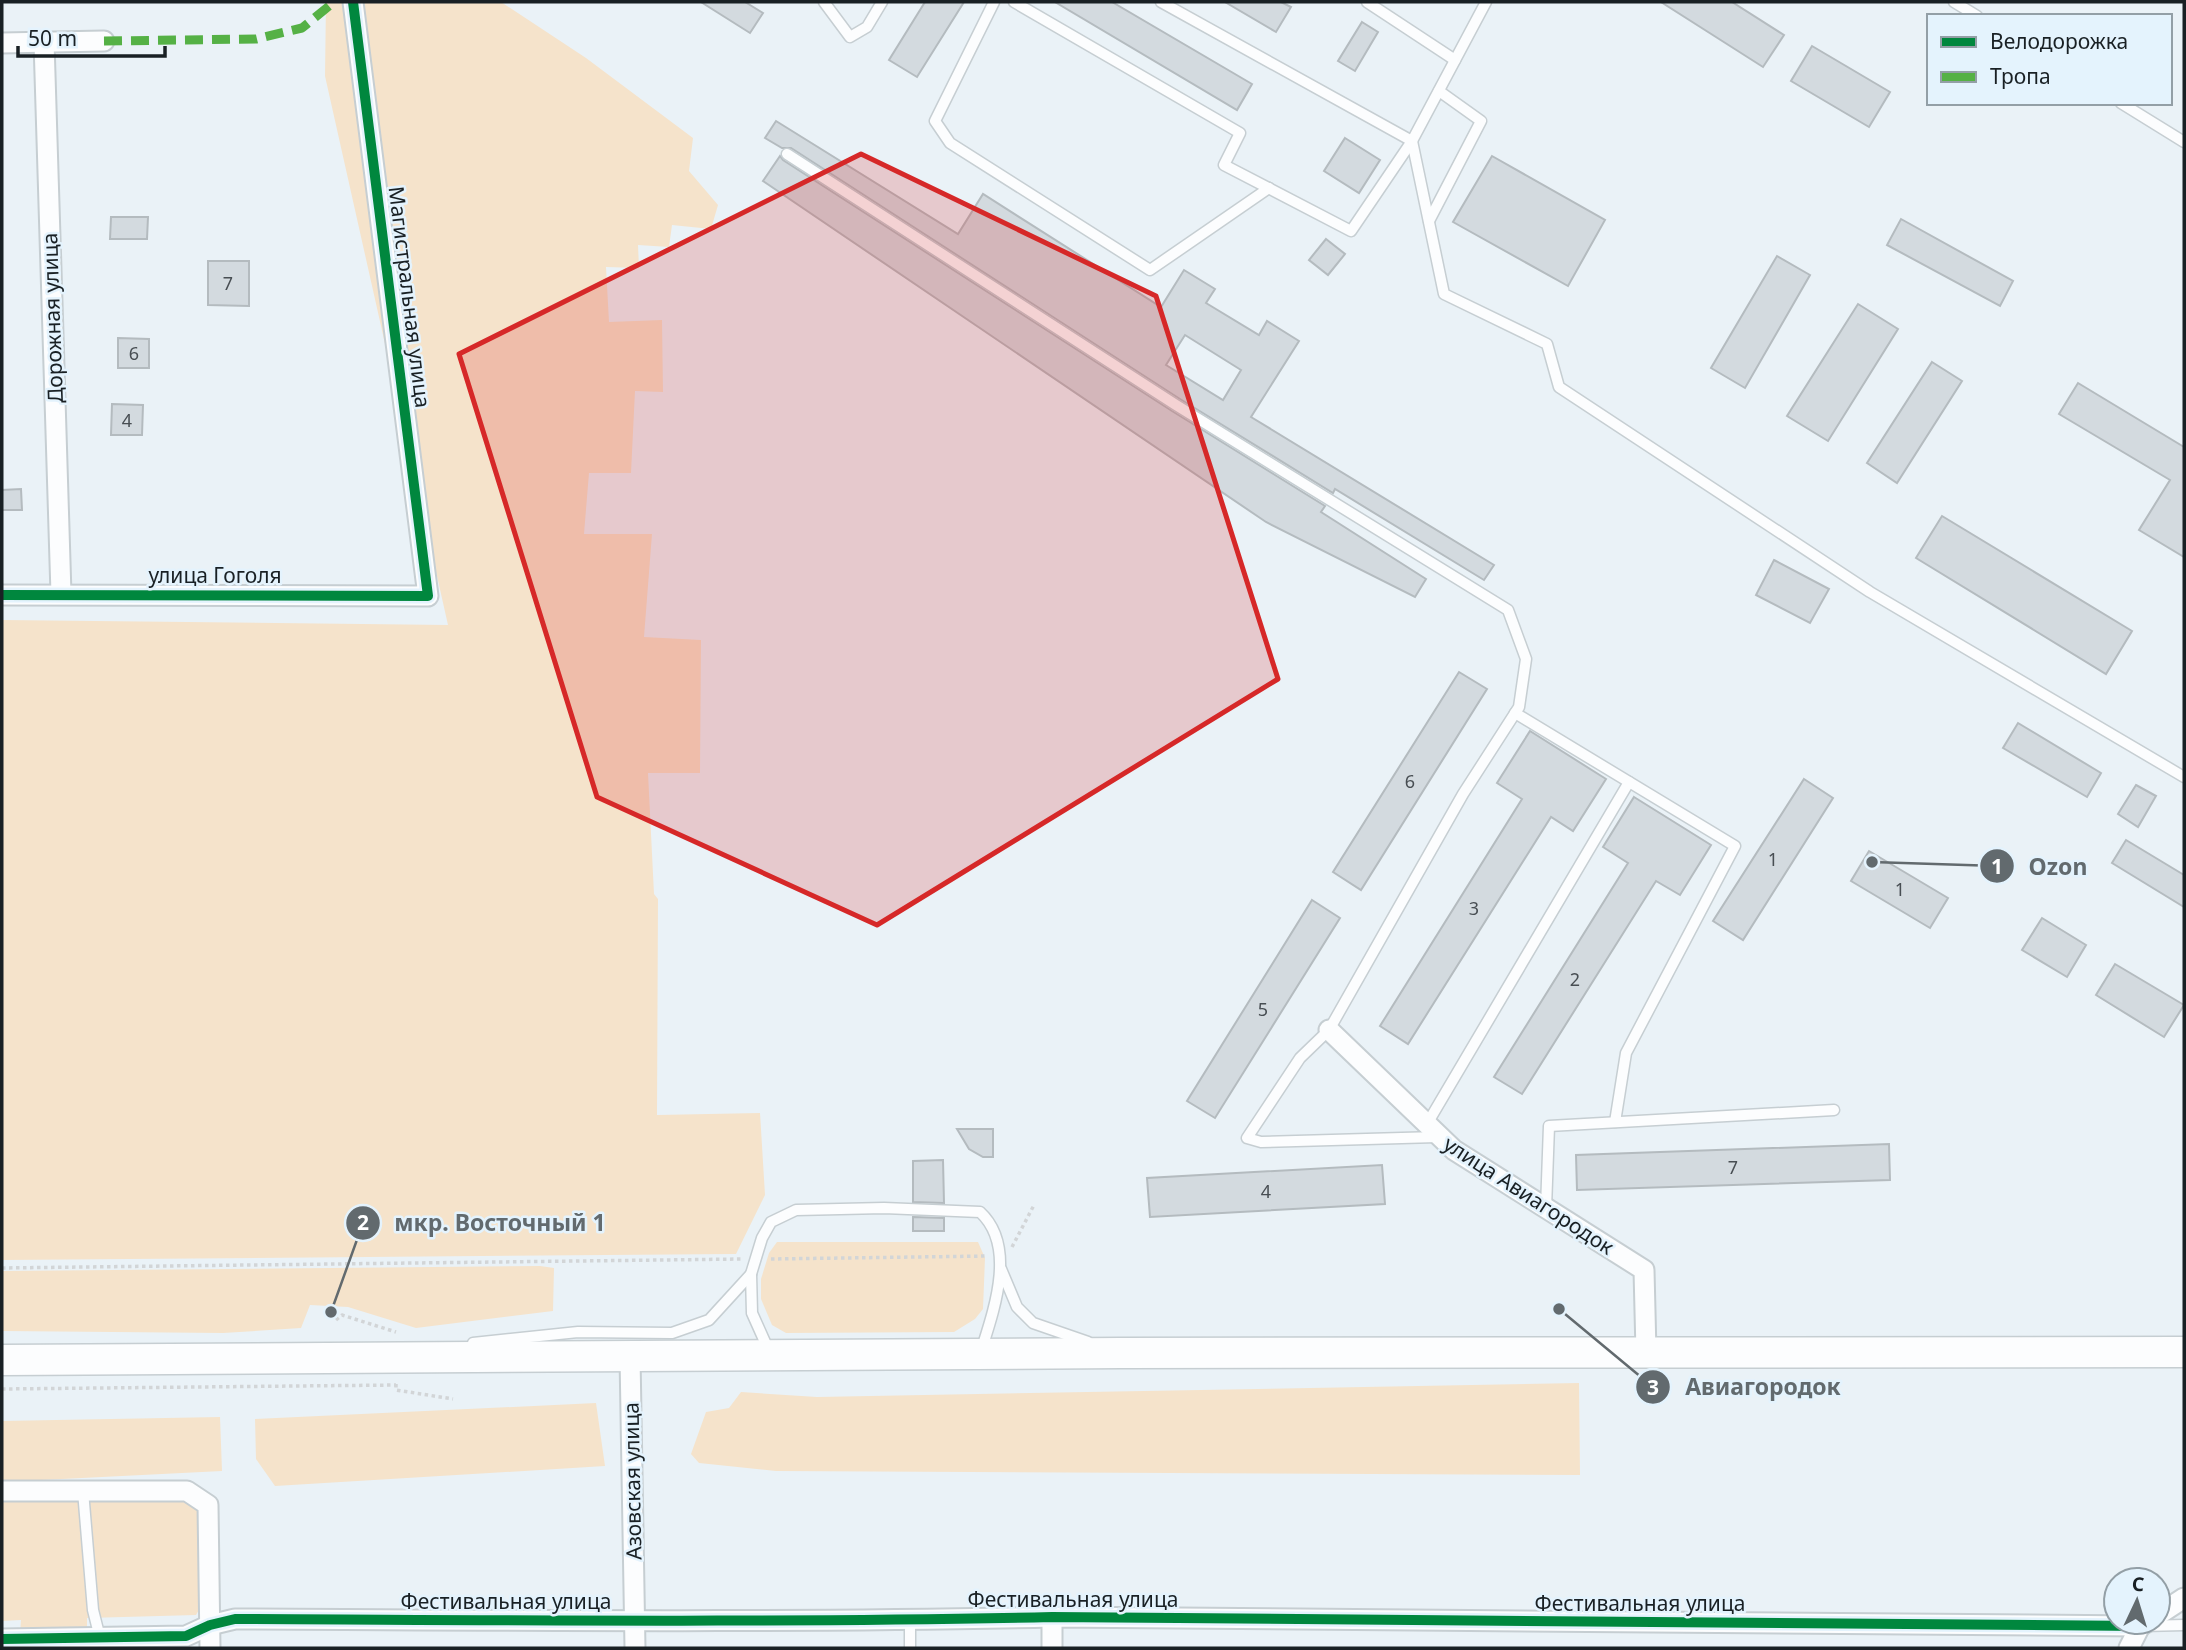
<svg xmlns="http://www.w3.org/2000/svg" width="2186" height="1650" viewBox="0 0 2186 1650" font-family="'Noto Sans',sans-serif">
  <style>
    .green { fill: #f5e3cb }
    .building { fill: #d3dadf; stroke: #b4bbbf; stroke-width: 2; fill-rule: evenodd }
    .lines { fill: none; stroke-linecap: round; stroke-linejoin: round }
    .lane-casing { stroke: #c6ced2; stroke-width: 13 }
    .street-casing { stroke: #c6ced2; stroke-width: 23 }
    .primary-casing { stroke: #c6ced2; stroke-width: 33 }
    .path { stroke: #d2d5d7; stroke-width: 3.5; stroke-dasharray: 3.5 3.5; stroke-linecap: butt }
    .lane { stroke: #fcfdfe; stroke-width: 10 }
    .street { stroke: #fcfdfe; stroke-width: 19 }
    .primary { stroke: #fcfdfe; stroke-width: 30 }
    .quiet { stroke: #55b145; stroke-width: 9; stroke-dasharray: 18 9; stroke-linecap: butt }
    .cycleway-casing { stroke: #e4f3fd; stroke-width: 15 }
    .cycleway { stroke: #00873e; stroke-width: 10 }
    .marked { fill: #d62828; fill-opacity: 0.2; stroke: #d62828; stroke-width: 5; stroke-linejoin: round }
    .labels { text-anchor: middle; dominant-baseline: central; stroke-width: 5; stroke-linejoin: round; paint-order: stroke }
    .number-label { font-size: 18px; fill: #484e53 }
    .street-label { font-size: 21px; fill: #192024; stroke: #e4f3fd }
    .leader { fill: none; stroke: #626a6e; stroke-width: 2.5 }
    .callout-dot { fill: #626a6e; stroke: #e4f3fd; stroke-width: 2.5 }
    .mark-label { font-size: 21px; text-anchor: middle; font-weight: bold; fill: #fff }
    .callout-label { font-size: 23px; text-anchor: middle; font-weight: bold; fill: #626a6e; stroke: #e4f3fd; stroke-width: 5; stroke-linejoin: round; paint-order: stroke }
  </style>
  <rect width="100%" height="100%" fill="#eaf2f7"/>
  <!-- green -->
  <g class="green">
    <path d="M326,2h175l85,56 107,80 -4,33 29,34 -7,24 -39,-4 -3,22 -31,-2 1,23 -33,-1 3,55 53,-2 1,72 -28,-1 -4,82h-42l-5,61h68l-8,103 57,3 -1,133h-52l6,121 4,5 -1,216 103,-2 5,82 -29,59 -734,6v-640l446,5 -123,-549z"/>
    <path d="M777,1242h201l7,16 -2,51 -8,10 -21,13 -168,1 -14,-8 -11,-26v-20l8,-26z"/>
    <path d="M540,1266l14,2 -1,43 -137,17 -68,-21 -38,-2 -9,23 -78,5 -221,-2v-60z"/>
    <path d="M1579,1383l1,92 -804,-4 -77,-8 -8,-9 15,-42 23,-4 12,-16 76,5z"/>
    <path d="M596,1403l9,63 -330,20 -19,-27 -1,-40z"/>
    <path d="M220,1417l2,54 -220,11v-61z"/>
    <path d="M2,1496l186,1 15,13v93l-7,12 -109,3v15l-67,1 1,-14 -19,1z"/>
  </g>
  <!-- building -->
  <g class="building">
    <path d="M701,2h44l18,11 -13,20z"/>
    <path d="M925,2h39l-47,75 -28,-17z"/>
    <path d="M1055,2h57l140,82 -15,26z"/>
    <path d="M1225,2h56l10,5 -15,25z"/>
    <path d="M1661,2h71l52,33 -21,32z"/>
    <path d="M1362,22l16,10 -23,39 -17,-10z"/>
    <path d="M1812,46l78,46 -21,35 -78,-46z"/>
    <path d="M776,121l182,113 25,-40 178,113 23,-37 31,19 -9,14 53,32 8,-14 32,20 -48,76 243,148 -10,15 -149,-91 -2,4 -153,-94 -389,-251h-9l-17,-10zM1185,335l56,35 -18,30 -57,-35z"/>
    <path d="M1345,138l35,22 -21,33 -35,-22z"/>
    <path d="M780,156l3,4 389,251 153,95 -4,6 105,67 -11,18 -149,-75 -503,-341z"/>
    <path d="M1492,156l113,64 -37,66 -115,-64z"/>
    <path d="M111,217h37l-1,22h-37z"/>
    <path d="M1901,219l112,62 -13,25 -113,-61z"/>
    <path d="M1326,239l19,15 -17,21 -19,-15z"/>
    <path d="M1777,256l33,19 -65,113 -34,-20z"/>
    <path d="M208,261h41v45l-41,-1z"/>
    <path d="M1858,304l40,25 -70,112 -41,-25z"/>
    <path d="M118,338l31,1v29h-31z"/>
    <path d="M1932,362l30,19 -65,102 -30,-20z"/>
    <path d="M2078,383l106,64v110l-45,-27 31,-50 -111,-66z"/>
    <path d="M112,404l31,1 -1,30h-31z"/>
    <path d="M21,489l1,21h-20v-20z"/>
    <path d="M1942,516l190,115 -26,43 -190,-116z"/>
    <path d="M1774,560l55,29 -19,34 -54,-28z"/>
    <path d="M1459,672l28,17 -126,201 -28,-18z"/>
    <path d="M2018,723l83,50 -14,24 -84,-49z"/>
    <path d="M1530,731l76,48 -33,52 -22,-14 -143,227 -28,-18 142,-227 -25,-16z"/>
    <path d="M1804,779l29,19 -90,142 -30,-19z"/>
    <path d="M2136,785l20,11 -18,31 -20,-13z"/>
    <path d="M1634,797l77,48 -31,50 -24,-14 -134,213 -28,-17 134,-214 -25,-16z"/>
    <path d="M2126,840l58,35v32l-72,-44z"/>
    <path d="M1869,851l79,47 -18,30 -79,-47z"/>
    <path d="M1312,900l28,18 -125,200 -28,-17z"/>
    <path d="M2042,918l44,27 -19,32 -45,-27z"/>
    <path d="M2115,964l69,41 -20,32 -68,-42z"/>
    <path d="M957,1129h36v28h-10l-14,-8z"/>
    <path d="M1889,1144l1,36 -313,10 -1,-35z"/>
    <path d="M943,1160l1,43 -31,-1v-41z"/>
    <path d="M1382,1165l3,39 -235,13 -3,-39z"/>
    <path d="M913,1217l31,1v13h-31z"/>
  </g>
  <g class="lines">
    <!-- lane casing -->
    <g class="lane-casing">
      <g id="lane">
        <path d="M824,2l26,35 17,-10 15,-25"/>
        <path d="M994,2l-59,119 15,22 200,127 119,-82"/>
        <path d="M1014,2l226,131 -16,32 127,66 61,-90 74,-139"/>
        <path d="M1161,2l251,139 32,153 103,50 12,43 311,205 314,185"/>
        <path d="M1367,2l88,58"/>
        <path d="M1954,2l23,14"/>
        <path d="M2121,103l63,39"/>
        <path d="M787,154l389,251 332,205 18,49 -7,48 -56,87 -134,236 -29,28 -53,80 14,4 176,-5"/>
        <path d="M1429,221l52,-100 -42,-30"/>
        <path d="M1515,713l220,133 -109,207 -11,69"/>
        <path d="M1427,1124l202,-342"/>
        <path d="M1546,1208l3,-82 285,-16"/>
        <path d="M1001,1269l16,38 16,16 55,19"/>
        <path d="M751,1274l1,39 17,38"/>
        <path d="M473,1343l105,-11 94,1 37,-13 42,-46 11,-36 9,-16 25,-12 88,-2 96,4c37,34 14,98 1,139"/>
        <path d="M83,1491l10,119 7,28"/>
        <path d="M2143,1626l41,-1"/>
        <path d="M910,1648v-28"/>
      </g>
    </g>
    <!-- street casing -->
    <g class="street-casing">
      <g id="street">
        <path d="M44,42l17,552"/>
        <path d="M2,43l102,-2"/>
        <path d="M2,595l426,1 -75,-594"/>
        <path d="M1329,1030l125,120 190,120 2,82"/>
        <path d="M630,1356l5,292"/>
        <path d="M2,1491h185l21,14 2,143"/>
        <path d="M2158,1615l26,-17"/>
        <path d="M2,1639l184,-3 24,-11 25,-6c272,1 544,4 817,-2l1088,9 7,-4"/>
        <path d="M1052,1648v-31"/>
        <path d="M2129,1648l11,-22"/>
      </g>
    </g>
    <!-- primary casing -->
    <g class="primary-casing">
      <path id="primary" d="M2,1360l1119,-7 1063,-1"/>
    </g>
    <!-- path -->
    <g class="path">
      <path d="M1012,1247l22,-42"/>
      <path d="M771,1259l217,-3"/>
      <path d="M2,1268l741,-9"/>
      <path d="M336,1320l6,-5 54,17"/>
      <path d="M396,1384v6l57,9"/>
      <path d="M2,1389l394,-4"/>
    </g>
    <!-- lane -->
    <use href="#lane" class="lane"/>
    <!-- street -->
    <use href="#street" class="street"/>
    <!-- primary -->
    <use href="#primary" class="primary"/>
    <!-- quiet -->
    <path class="quiet" d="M104,41l152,-2 46,-11 32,-26"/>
    <!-- cycleway casing -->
    <g class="cycleway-casing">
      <g id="cycleway">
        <path d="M2,595l426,1 -75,-594"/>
        <path d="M2,1639l184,-3 24,-11 25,-6c272,1 544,4 817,-2l1088,9 7,-4"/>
      </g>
    </g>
    <!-- cycleway -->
    <use href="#cycleway" class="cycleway"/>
  </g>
  <!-- marked area -->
  <path class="marked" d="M861,154l295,142 122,383 -401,246 -280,-128 -138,-443z"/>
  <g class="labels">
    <!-- number labels -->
    <g class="number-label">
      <text x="228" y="283">7</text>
      <text x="134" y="353">6</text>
      <text x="127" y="420">4</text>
      <text x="1410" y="781">6</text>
      <text x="1773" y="859">1</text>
      <text x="1900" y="889">1</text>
      <text x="1474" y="908">3</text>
      <text x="1575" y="979">2</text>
      <text x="1263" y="1009">5</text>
      <text x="1733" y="1167">7</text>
      <text x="1266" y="1191">4</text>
    </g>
    <!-- street labels -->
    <g class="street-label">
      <text transform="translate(410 297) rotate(83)">Магистральная улица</text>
      <text transform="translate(52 318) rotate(-92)">Дорожная улица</text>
      <text x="215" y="575">улица Гоголя</text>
      <text transform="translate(1529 1195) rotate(33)">улица Авиагородок</text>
      <text transform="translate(632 1481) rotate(-91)">Азовская улица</text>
      <text x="1073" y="1599">Фестивальная улица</text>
      <text x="506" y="1601">Фестивальная улица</text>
      <text x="1640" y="1603">Фестивальная улица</text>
    </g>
  </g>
  <!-- callouts -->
  <path class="leader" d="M1872 862L1997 866M331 1312L363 1223M1559 1309L1653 1387"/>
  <g class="callout-dot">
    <circle cx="1872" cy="862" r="7"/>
    <circle cx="331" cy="1312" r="7"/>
    <circle cx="1559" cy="1309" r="7"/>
    <circle cx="1997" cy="866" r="18"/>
    <circle cx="363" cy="1223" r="18"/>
    <circle cx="1653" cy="1387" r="18"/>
  </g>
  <g class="mark-label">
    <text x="1997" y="874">1</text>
    <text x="363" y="1230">2</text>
    <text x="1653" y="1395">3</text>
  </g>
  <g class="callout-label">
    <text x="2058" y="875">Ozon</text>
    <text x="500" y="1231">мкр. Восточный 1</text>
    <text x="1763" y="1395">Авиагородок</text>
  </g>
  <!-- border -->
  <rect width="2186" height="1650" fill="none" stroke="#192024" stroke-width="7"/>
  <!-- legend -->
  <rect x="1927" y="14" width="245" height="91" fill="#e4f3fd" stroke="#939fa6" stroke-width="2"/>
  <rect x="1941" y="37" width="35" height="10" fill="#00873e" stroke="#939fa6" stroke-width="2"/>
  <text x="1990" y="49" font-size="21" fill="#192024">Велодорожка</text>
  <rect x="1941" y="72" width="35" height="10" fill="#55b145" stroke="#939fa6" stroke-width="2"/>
  <text x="1990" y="84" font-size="21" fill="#192024">Тропа</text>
  <!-- north arrow -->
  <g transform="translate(2137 1601) rotate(4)"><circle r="33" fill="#e4f3fd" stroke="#939fa6" stroke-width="2"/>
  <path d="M0-5L12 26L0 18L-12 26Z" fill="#626a6e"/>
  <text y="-10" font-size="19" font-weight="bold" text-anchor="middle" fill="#192024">С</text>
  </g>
  <!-- scale -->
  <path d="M18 46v10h147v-10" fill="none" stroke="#192024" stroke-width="3.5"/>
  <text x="28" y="46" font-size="21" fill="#192024" stroke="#e4f3fd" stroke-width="5" paint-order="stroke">50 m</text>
</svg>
